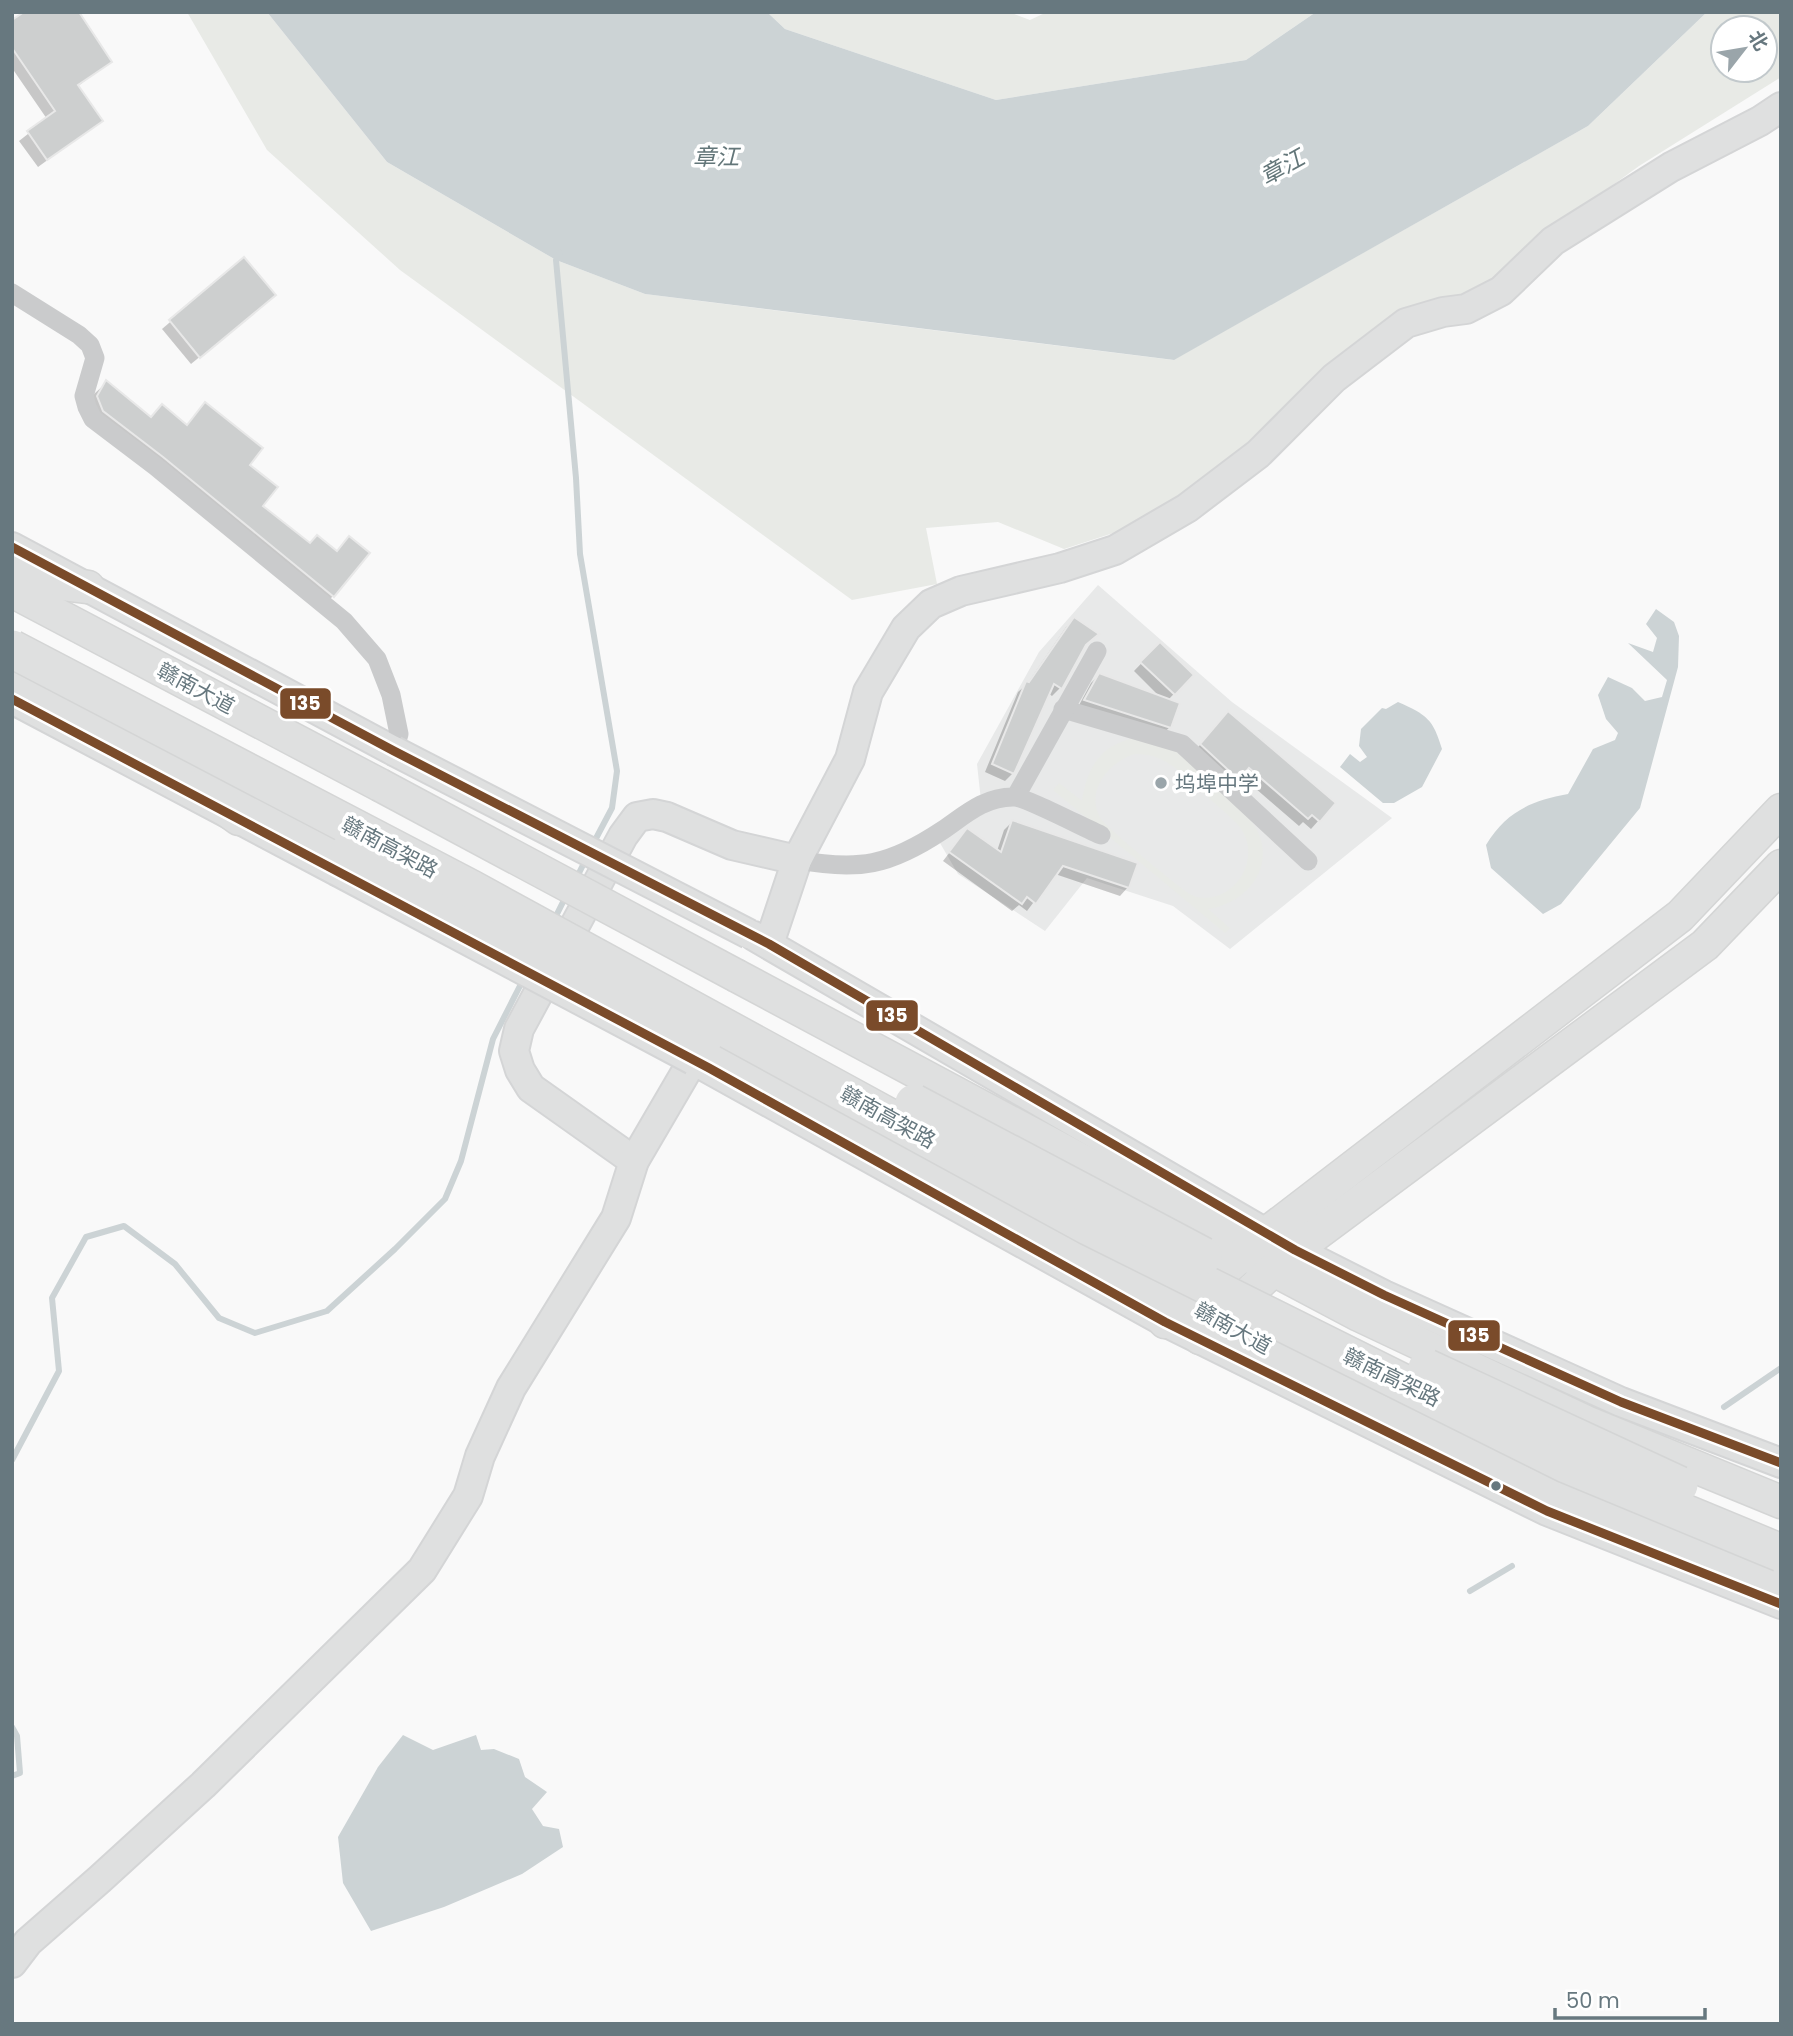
<svg xmlns="http://www.w3.org/2000/svg" width="1793" height="2036" viewBox="0 0 1793 2036" font-family="Poppins,'Noto Sans SC',sans-serif">
  <style>
    .built { fill: #e8e9e9 }
    .green { fill: #e8eae6; fill-rule: evenodd }
    .water { fill: #ccd3d5 }
    .shadow { fill: #0003 }
    .lines { fill: none; stroke-linecap: round; stroke-linejoin: round }
    .stream { stroke: #ccd3d5; stroke-width: 6 }
    .building { fill: #cdcfcf; stroke: #e8e8e8; stroke-width: 2 }
    .secondary-casing { stroke: #d4d5d6; stroke-width: 32 }
    .primary-casing { stroke: #d4d5d5; stroke-width: 35 }
    .street { stroke: #cacbcc; stroke-width: 19 }
    .secondary { stroke: #dfe0e0; stroke-width: 28 }
    .primary { stroke: #dfe0e0; stroke-width: 32 }
    .secondary-bridge-casing { stroke: #d4d5d6; stroke-width: 32; stroke-linecap: butt }
    .primary-bridge-casing { stroke: #d4d5d5; stroke-width: 35; stroke-linecap: butt }
    .highway-bridge-casing { stroke: #d4d5d5; stroke-width: 40; stroke-linecap: butt }
    .secondary-bridge { stroke: #dfe0e0; stroke-width: 28 }
    .primary-bridge { stroke: #dfe0e0; stroke-width: 32 }
    .highway-bridge { stroke: #dfe0e0; stroke-width: 37 }
    .bus-1-casing { stroke: #fff; stroke-width: 14 }
    .bus-1 { stroke: #7a4b2a; stroke-width: 9 }
    .poi-dot { fill: #9aa5aa; stroke: #fff; stroke-width: 2.5 }
    .bus-dot { fill: #67787f; stroke: #fff; stroke-width: 2.5 }
    .labels { text-anchor: middle; dominant-baseline: central; stroke-width: 7; stroke-linejoin: round; paint-order: stroke }
    .street-label { font-size: 21px; fill: #67787f; stroke: #fff }
    .poi-label { font-size: 21px; fill: #67787f; stroke: #fff; text-anchor: start }
    .water-label { font-size: 23px; font-style: italic; fill: #637679; stroke: #fff }
    .line-badge { stroke: #fff; stroke-width: 2.5 }
    .badge-label { font-size: 19px; text-anchor: middle; font-weight: bold; fill: #fff }
  </style>
  <rect width="100%" height="100%" fill="#f9f9f9"/>
  <!-- built -->
  <path class="built" d="M1098,585l134,117 160,116 -162,131 -57,-43 -86,-28 -42,53 -87,-57 -18,-31 42,-33 -5,-46 62,-112z"/>
  <!-- green -->
  <g class="green">
    <path d="M187,12h80l120,150 169,98 89,34 528,66 415,-234 119,-114h74v65l-142,89 -107,78 -32,33 -43,20 -58,14 -59,44 -82,86 -120,84 -74,24 -66,-27 -72,6 11,56 -85,16 -452,-330 -133,-120zM1723,28h42v42h-42z"/>
    <path d="M767,12h242l21,8 17,-8h269l-70,48 -250,40 -211,-71z"/>
    <path d="M1136,738c11,2 23,3 32,7 13,5 26,22 37,32 15,14 35,28 47,45 28,39 -2,81 -44,87l22,19 -5,5 -172,-143 6,-7 23,18c5,-34 19,-57 54,-63zM1135,754c32,-1 50,23 72,42 10,10 22,19 31,29 18,20 11,52 -11,66 -9,6 -25,10 -35,4 -11,-5 -86,-68 -91,-76 -17,-28 8,-57 34,-65z"/>
  </g>
  <!-- water -->
  <g class="water">
    <path d="M267,12h500l18,17 211,71 250,-40 70,-48h391l-119,114 -414,234 -529,-66 -89,-34 -169,-98z"/>
    <path d="M1656,609l18,13 5,14 -1,31 -38,141 -79,96 -18,10 -52,-46 -5,-23c20,-33 44,-44 82,-51l25,-45 22,-9 3,-7 -12,-14 -8,-24 10,-18 24,11 13,13 17,-4 5,-17 -39,-37 25,9 4,-14 -11,-14z"/>
    <path d="M1398,702c29,13 35,17 44,47l-20,38 -28,16h-11l-43,-36 10,-13 10,8 7,-5 -8,-11 2,-17 21,-21 4,1z"/>
    <path d="M403,1735l30,15 43,-15 5,15 13,-1 25,10 6,18 22,15 -15,17 11,17 16,3 4,18 -41,27 -78,33 -73,24 -28,-48 -5,-46 40,-70z"/>
  </g>
  <!-- shadow -->
  <g class="shadow">
    <path d="M12,23l98,38 -33,26 24,34 -63,46 -19,-26 28,-22 -35,-51z"/>
    <path d="M244,259l21,44 -74,61 -29,-35z"/>
    <path d="M106,383l44,35 36,8 20,-22 42,61 13,41 48,39 27,7 13,-14 -16,58 -11,11 -236,-199 8,-14z"/>
    <path d="M1074,619l10,27 -24,42 -8,8 -4,-3 -35,80 -8,8 -20,-9 33,-80 9,-8 39,-57z"/>
    <path d="M1160,644l32,31 -24,25 2,27 -9,8 -84,-26 14,-26 8,-8 62,23 -27,-27z"/>
    <path d="M1220,722l99,98 -8,9 -8,-7 -4,4 -59,-51 -11,12 -36,-34z"/>
    <path d="M1012,822l116,65 -8,9 -65,-22 -28,37 -8,-6 -7,6 -69,-50 24,-31 30,21 7,-21z"/>
  </g>
  <g class="lines">
    <!-- stream -->
    <g class="stream">
      <path d="M560,253l-4,7 20,218 4,76 37,217 -5,37 -19,36"/>
      <path d="M576,879l11,-22"/>
      <path d="M553,922l14,-28"/>
      <path d="M1724,1407l57,-39"/>
      <path d="M12,1460l47,-89 -7,-73 34,-61 38,-11 51,38 44,54 36,15 72,-22 68,-62 50,-50 16,-38 32,-122 31,-61"/>
      <path d="M1470,1591l42,-25"/>
      <path d="M12,1727l5,9 3,37 -8,3"/>
    </g>
  </g>
  <!-- building -->
  <g class="building">
    <path d="M24,12h55l33,50 -34,23 25,36 -56,39 -20,-29 28,-20 -43,-63v-28z"/>
    <path d="M244,257l32,38 -76,63 -31,-38z"/>
    <path d="M106,380l45,37 11,-13 25,21 18,-23 58,46 -13,17 28,22 -15,19 47,37 7,-8 20,16 12,-15 21,17 -36,44 -171,-140 -60,-46 -6,-15z"/>
    <path d="M1074,617l25,17 -13,11 -24,44 -8,-5 -40,90 -22,-10 34,-83 3,1z"/>
    <path d="M1160,642l34,33 -19,20 -35,-33z"/>
    <path d="M1099,673l81,30 -9,25 -87,-28z"/>
    <path d="M1228,711l108,92 -16,19 -8,-7 -4,4 -59,-51 -10,12 -39,-36z"/>
    <path d="M1012,820l126,43 -9,25 -66,-22 -27,38 -9,-7 -5,7 -73,-52 18,-24 34,24z"/>
  </g>
  <g class="lines">
    <!-- secondary casing -->
    <g class="secondary-casing">
      <g id="secondary">
        <path d="M12,547l382,204"/>
        <path d="M12,699l325,172"/>
        <path d="M754,936l541,314 89,45 237,107 160,61"/>
        <path d="M769,944l28,-84 53,-101 18,-67 38,-64 25,-24 30,-13 99,-23 55,-18 72,-42 71,-54 76,-76 72,-55 37,-11 23,-3 35,-18 52,-50 118,-74 89,-46 21,-14"/>
        <path d="M634,1161l-103,-73 -11,-18 -6,-19 5,-22 104,-193 14,-19 16,-3 14,3 65,28 65,15"/>
        <path d="M12,1963l16,-21 72,-63 103,-94 219,-215 46,-74 12,-40 31,-68 105,-170 18,-57 59,-101 472,262 382,189 234,93"/>
      </g>
    </g>
    <!-- primary casing -->
    <g class="primary-casing">
      <g id="primary">
        <path d="M12,578l76,9"/>
        <path d="M12,591l368,194"/>
        <path d="M12,673l335,177"/>
        <path d="M195,787l44,32"/>
        <path d="M737,976l402,215 133,78 87,46 227,107 195,80"/>
        <path d="M705,1041l392,220 125,59 103,59 249,121 207,75"/>
        <path d="M1165,1322l102,-89 413,-317 101,-106"/>
        <path d="M1200,1338l95,-88 410,-305 76,-79"/>
      </g>
    </g>
    <!-- street -->
    <g class="street">
      <path d="M12,293l67,42 11,10 5,13 -11,38 3,11 6,12 62,47 189,155 33,38 14,36 8,39 -5,17"/>
      <path d="M1063,709l119,35 126,117"/>
      <path d="M1016,796l81,-145"/>
      <path d="M797,860c62,11 92,6 146,-30 22,-15 41,-33 70,-33 11,-1 73,32 88,38"/>
    </g>
    <!-- secondary -->
    <use href="#secondary" class="secondary"/>
    <!-- primary -->
    <use href="#primary" class="primary"/>
    <!-- secondary-bridge casing -->
    <g class="secondary-bridge-casing">
      <g id="secondary-bridge">
        <path d="M394,751l355,183"/>
        <path d="M337,871l356,189"/>
      </g>
    </g>
    <!-- primary-bridge casing -->
    <g class="primary-bridge-casing">
      <g id="primary-bridge">
        <path d="M380,785l357,191"/>
        <path d="M347,850l358,191"/>
      </g>
    </g>
    <!-- highway-bridge casing -->
    <g class="highway-bridge-casing">
      <g id="highway-bridge">
        <path d="M12,649l459,240 617,337 478,238 215,89"/>
        <path d="M914,1103l289,153"/>
        <path d="M1427,1368l252,117"/>
      </g>
    </g>
    <!-- secondary-bridge -->
    <use href="#secondary-bridge" class="secondary-bridge"/>
    <!-- primary-bridge -->
    <use href="#primary-bridge" class="primary-bridge"/>
    <!-- highway-bridge -->
    <use href="#highway-bridge" class="highway-bridge"/>
    <!-- bus-1 casing -->
    <g class="bus-1-casing">
      <g id="bus-1">
        <path d="M12,547l382,204 375,193 526,306 89,45 237,107 160,61"/>
        <path d="M12,699l697,369 456,254 382,189 234,93"/>
      </g>
    </g>
    <!-- bus-1 -->
    <use href="#bus-1" class="bus-1"/>
  </g>
  <!-- markers -->
  <circle class="poi-dot" cx="1161" cy="783" r="7"/>
  <circle class="bus-dot" cx="1496" cy="1486" r="6"/>
  <g class="labels">
    <!-- street labels -->
    <g class="street-label">
      <text transform="translate(196 688) rotate(28)">赣南大道</text>
      <text transform="translate(390 847) rotate(28)">赣南高架路</text>
      <text transform="translate(888 1117) rotate(29)">赣南高架路</text>
      <text transform="translate(1233 1328) rotate(29)">赣南大道</text>
      <text transform="translate(1392 1377) rotate(26)">赣南高架路</text>
    </g>
    <!-- poi labels -->
    <g class="poi-label">
      <text x="1175" y="783">坞埠中学</text>
    </g>
    <!-- water labels -->
    <g class="water-label">
      <text x="716" y="157">章江</text>
      <text transform="translate(1282 167) rotate(-29)">章江</text>
    </g>
  </g>
  <g class="line-badge">
    <rect x="279" y="687" width="53" height="33" rx="7" fill="#7a4b2a"/>
    <rect x="865" y="999" width="54" height="33" rx="7" fill="#7a4b2a"/>
    <rect x="1447" y="1319" width="54" height="33" rx="7" fill="#7a4b2a"/>
  </g>
  <g class="badge-label">
    <text x="305" y="710">135</text>
    <text x="892" y="1022">135</text>
    <text x="1474" y="1342">135</text>
  </g>
  <!-- border -->
  <rect width="1793" height="2036" fill="none" stroke="#67787f" stroke-width="28"/>
  <!-- north arrow -->
  <g transform="translate(1744 49) rotate(59)"><circle r="33" fill="#ffffff" stroke="#c2c9cc" stroke-width="2"/>
  <path d="M0-5L12 26L0 18L-12 26Z" fill="#9aa5aa"/>
  <text y="-10" font-size="19" font-weight="bold" text-anchor="middle" fill="#67787f">北</text>
  </g>
  <!-- scale -->
  <path d="M1555 2008v10h150v-10" fill="none" stroke="#67787f" stroke-width="3.5"/>
  <text x="1566" y="2008" font-size="21" fill="#67787f" stroke="#ffffff" stroke-width="5" paint-order="stroke">50 m</text>
</svg>
